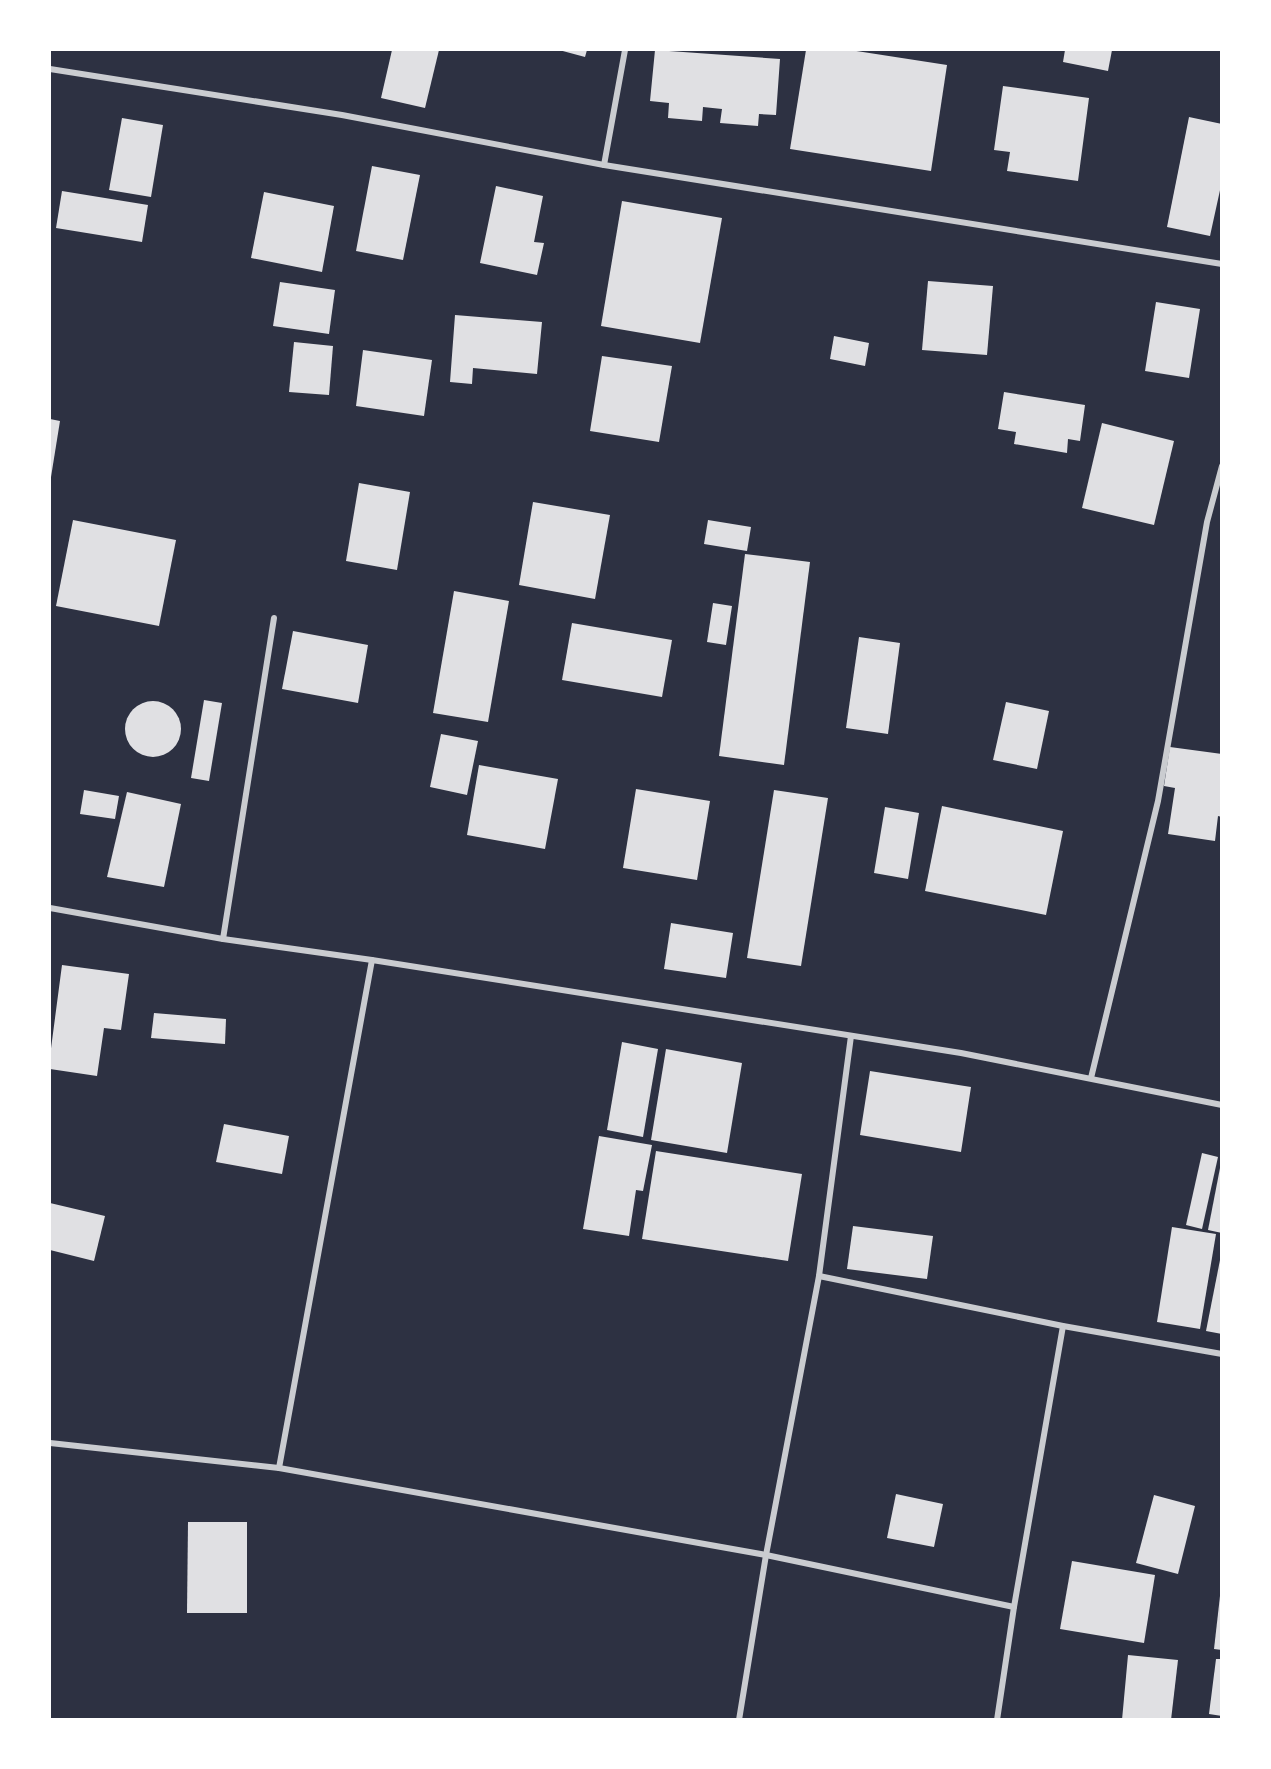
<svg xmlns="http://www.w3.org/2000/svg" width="1271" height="1769" viewBox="0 0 1271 1769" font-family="'Alegreya Sans',sans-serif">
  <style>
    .building { fill: #e0e0e3 }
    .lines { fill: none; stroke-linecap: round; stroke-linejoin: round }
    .minor { stroke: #caccd0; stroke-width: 6 }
  </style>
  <rect width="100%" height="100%" fill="#2d3142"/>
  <!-- building -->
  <g class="building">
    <path d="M392,50h47l-14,58 -44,-10z"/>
    <path d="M559,50h28l-2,7z"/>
    <path d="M655,50l125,9 -4,56 -17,-1 -1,12 -38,-3 2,-14 -19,-2 -1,14 -34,-3 1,-15 -19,-2z"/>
    <path d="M806,50h44l97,15 -16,106 -141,-22z"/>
    <path d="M1065,50h47l-4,21 -45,-9z"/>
    <path d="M1003,86l86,12 -11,83 -71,-10 3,-19 -16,-2z"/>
    <path d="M1189,117l33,7v57l-12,55 -43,-9z"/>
    <path d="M122,118l41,7 -12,72 -42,-7z"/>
    <path d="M372,166l48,9 -17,85 -47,-9z"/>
    <path d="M496,186l47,10 -9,46 10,1 -7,32 -57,-12z"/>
    <path d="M62,191l86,14 -6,37 -86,-14z"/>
    <path d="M264,192l70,14 -12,66 -71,-14z"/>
    <path d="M622,201l100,17 -22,125 -99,-17z"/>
    <path d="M928,281l65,5 -6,69 -65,-5z"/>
    <path d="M280,282l55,8 -6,44 -56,-8z"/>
    <path d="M1156,302l44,7 -11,69 -44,-7z"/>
    <path d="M455,315l87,7 -5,52 -64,-6 -1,16 -22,-2z"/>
    <path d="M834,336l35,7 -4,23 -35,-7z"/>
    <path d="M294,342l39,4 -4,49 -40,-3z"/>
    <path d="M363,350l69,10 -8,56 -68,-10z"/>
    <path d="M602,356l70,10 -13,76 -69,-11z"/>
    <path d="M1004,392l81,13 -5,36 -12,-2 -1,14 -53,-9 2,-12 -18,-3z"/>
    <path d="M50,419l10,2 -9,56h-1z"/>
    <path d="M1102,423l72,18 -20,84 -72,-17z"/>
    <path d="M359,483l51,9 -13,78 -51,-9z"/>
    <path d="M533,502l77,13 -15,84 -76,-14z"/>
    <path d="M73,520l103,20 -17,86 -103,-20z"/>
    <path d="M708,520l43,7 -4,24 -43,-7z"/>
    <path d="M745,554l65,8 -26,203 -65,-9z"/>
    <path d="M454,591l55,10 -21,121 -55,-9z"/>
    <path d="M713,603l19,3 -6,39 -19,-3z"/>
    <path d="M572,623l100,17 -10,57 -100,-17z"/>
    <path d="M293,631l75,14 -10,58 -76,-14z"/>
    <path d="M859,637l41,6 -12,91 -42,-6z"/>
    <path d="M204,700l18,3 -13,78 -18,-3z"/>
    <circle cx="153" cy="729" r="28"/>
    <path d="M1006,702l43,9 -12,58 -44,-9z"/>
    <path d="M441,734l37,7 -11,54 -37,-8z"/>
    <path d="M1170,747l52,7v63l-4,-1 -3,25 -47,-7 7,-46 -11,-2z"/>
    <path d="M479,765l79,14 -13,70 -78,-14z"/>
    <path d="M636,789l74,12 -13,79 -74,-12z"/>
    <path d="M84,790l35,6 -4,23 -35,-5z"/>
    <path d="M774,790l54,8 -27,168 -54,-8z"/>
    <path d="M127,792l54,12 -17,83 -57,-10z"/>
    <path d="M942,806l121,25 -17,84 -121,-24z"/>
    <path d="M885,807l34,6 -11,66 -34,-6z"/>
    <path d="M671,923l62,10 -7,45 -62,-9z"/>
    <path d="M62,965l67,9 -8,56 -17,-2 -7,48 -47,-7v-13z"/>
    <path d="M154,1013l72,6 -1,25 -74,-6z"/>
    <path d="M622,1042l36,7 -15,88 -36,-7z"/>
    <path d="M666,1049l76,14 -15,90 -76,-13z"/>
    <path d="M870,1071l101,16 -10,65 -101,-17z"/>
    <path d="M224,1124l65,12 -7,38 -66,-12z"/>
    <path d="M599,1136l53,9 -9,46 -7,-1 -7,46 -46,-7z"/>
    <path d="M656,1151l146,23 -14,87 -146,-22z"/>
    <path d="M1202,1153l16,4 -16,72 -16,-4z"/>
    <path d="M1220,1168l2,1v64l-14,-3z"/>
    <path d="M50,1203l55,13 -11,45 -44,-11z"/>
    <path d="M853,1226l80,10 -6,43 -80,-10z"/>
    <path d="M1172,1227l44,7 -16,95 -43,-7z"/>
    <path d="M1220,1260h2v74l-16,-3z"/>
    <path d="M896,1494l47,10 -9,43 -47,-9z"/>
    <path d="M1154,1495l41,11 -17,68 -42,-11z"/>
    <path d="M188,1522h59v91h-60z"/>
    <path d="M1072,1561l83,14 -11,68 -84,-14z"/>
    <path d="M1220,1596h2v54l-8,-1z"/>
    <path d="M1128,1655l50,5 -7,60h-49z"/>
    <path d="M1216,1659h6v57l-13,-2z"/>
  </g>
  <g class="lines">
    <!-- minor -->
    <g class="minor">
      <path d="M50,69l292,46 262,50 618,99"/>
      <path d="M604,165l21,-115"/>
      <path d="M50,908l173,31 149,21 589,93 261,52"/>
      <path d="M223,939l51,-321"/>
      <path d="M1091,1078l67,-277 49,-279 15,-56"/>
      <path d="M819,1276l244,50 159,28"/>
      <path d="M50,1443l229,25 487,87 248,52"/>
      <path d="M279,1468l93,-508"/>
      <path d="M739,1720l27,-165 53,-279 32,-240"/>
      <path d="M997,1720l17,-113 49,-281"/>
    </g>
  </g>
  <!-- border -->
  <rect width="1271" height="1769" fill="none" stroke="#ffffff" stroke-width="102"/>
</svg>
